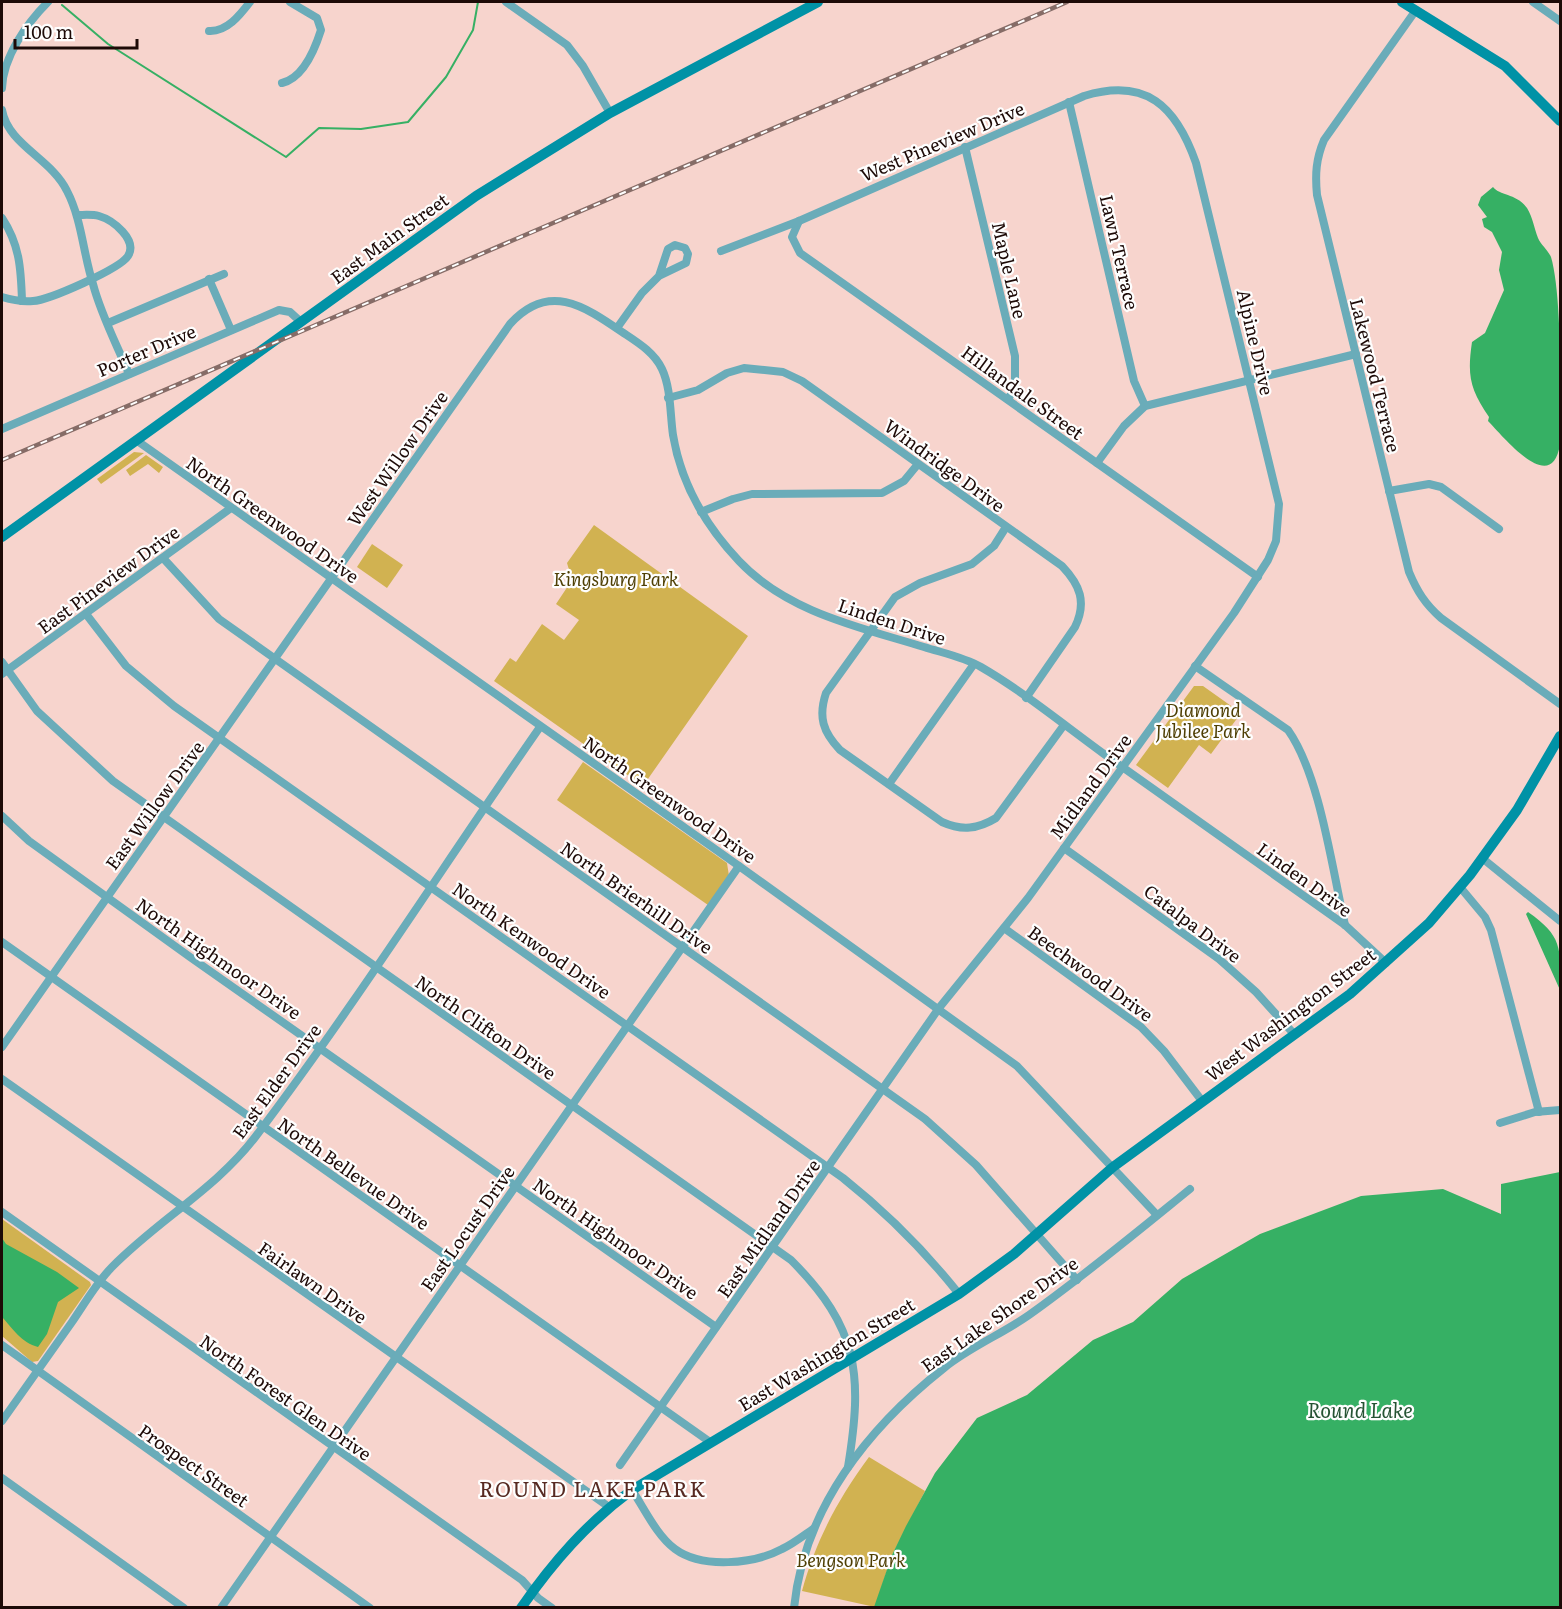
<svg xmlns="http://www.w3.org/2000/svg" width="1562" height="1609" viewBox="0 0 1562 1609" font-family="Literata,serif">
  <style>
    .green { fill: #d1b251 }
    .water { fill: #36b064 }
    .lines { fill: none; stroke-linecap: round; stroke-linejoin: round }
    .stream { stroke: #36b064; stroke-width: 2 }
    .minor { stroke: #6aacb9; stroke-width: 8 }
    .secondary { stroke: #0092a6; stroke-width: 10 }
    .rail-casing { stroke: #866c67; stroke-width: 4.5 }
    .rail { stroke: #fefefe; stroke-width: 2; stroke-dasharray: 7; stroke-linecap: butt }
    .labels { text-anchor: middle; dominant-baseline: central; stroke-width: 4.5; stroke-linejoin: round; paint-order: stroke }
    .street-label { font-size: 18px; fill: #1d0a07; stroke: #fefefe }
    .park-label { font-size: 18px; font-style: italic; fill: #4f3f04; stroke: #fefefe }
    .water-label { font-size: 20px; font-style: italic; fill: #255333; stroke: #fefefe }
    .quarter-label { font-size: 21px; letter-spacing: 1.5px; fill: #572a22; stroke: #fefefe }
  </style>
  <rect width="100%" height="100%" fill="#f7d4cd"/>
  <!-- green -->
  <g class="green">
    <path d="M134,452l10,1 -43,31 -4,-5z"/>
    <path d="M146,455l17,12 -4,6 -11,-9 -18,12 -4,-6z"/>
    <path d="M594,525l154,111 -105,150 -149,-105 16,-23 6,4 26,-38 22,16 15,-20 -23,-16 16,-24 -5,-17z"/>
    <path d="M372,544l31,21 -16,23 -30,-21z"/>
    <path d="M1194,686h9l38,27 -30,41 -12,-9 -31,43 -32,-23z"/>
    <path d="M583,762l144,101 2,13 -21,29 -151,-105z"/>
    <path d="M2,1219l88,63 1,3 -53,76 -6,1 -30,-26z"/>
    <path d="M869,1457l56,34 -33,64 -17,52 -73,-16c14,-51 36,-92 67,-134z"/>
  </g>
  <!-- water -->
  <g class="water">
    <path d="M1493,187c7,9 23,6 34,21 6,10 7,20 11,30 3,7 10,12 13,19 11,37 10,143 9,187 -8,54 -57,-8 -72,-23l1,-4c-19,-28 -22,-41 -17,-75l13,-9 19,-43 -5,-20 3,-18 -10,-20 -8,-5 -2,-8 5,-2 -9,-12 3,-8z"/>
    <path d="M1528,912c34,24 33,35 32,78l-34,-76z"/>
    <path d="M1560,1172v435h-686l18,-52 14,-29 29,-53 42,-55 50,-23 66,-55 40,-18 49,-43 78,-45 101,-38 82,-7 58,25v-30z"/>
    <path d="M2,1238l4,6 51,28 22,16 -21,14 -11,32 -9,13c-16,-4 -26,-19 -36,-30z"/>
  </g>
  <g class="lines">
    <!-- stream -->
    <path class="stream" d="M62,5l46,39 178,113 33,-29 42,1 47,-7 38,-45 27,-47 5,-28"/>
    <!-- minor -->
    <g class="minor">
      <path d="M506,2l61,43 16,21 27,47"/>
      <path d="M1533,2l27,19"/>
      <path d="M1416,10l-92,130c-8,19 -9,34 -7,55l92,377c8,19 16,32 32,46l119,86"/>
      <path d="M209,31c18,1 31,-16 41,-29"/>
      <path d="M282,83c21,-5 33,-34 39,-53l-4,-12 -27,-16"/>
      <path d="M2,88c1,-31 25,-65 46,-86"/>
      <path d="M1069,102l65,279 11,25"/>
      <path d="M2,110c6,35 50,49 65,81 15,29 16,62 26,93 8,31 24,61 36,90"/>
      <path d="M965,147l50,209v32l-7,11"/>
      <path d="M2,218c18,27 19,52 20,83"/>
      <path d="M799,221l-7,16 8,16 458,324"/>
      <path d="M209,279l22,51"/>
      <path d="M2,297c10,3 21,5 31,4 16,-1 87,-32 95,-45 10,-16 -15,-36 -29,-40 -7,-2 -15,-1 -22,-1"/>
      <path d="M108,323l116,-49"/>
      <path d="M617,328l25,-35 17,-17 27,-13 2,-9 -3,-6 -10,-3 -7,4 -9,27"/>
      <path d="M668,398l30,-8 29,-17 17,-5 39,4 19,9 260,185c18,19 25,36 13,61l-49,71"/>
      <path d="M2,429l277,-119 11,2 11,10"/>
      <path d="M136,440l603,426 278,200 140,149"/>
      <path d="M1097,463l27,-37 21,-20 211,-52"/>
      <path d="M1389,491l40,-7 12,3 58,42"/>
      <path d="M701,512l32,-13 19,-5 130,-1 22,-12 14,-17"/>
      <path d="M1006,527l-12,19 -22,18 -52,19 -25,14 -69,96c-8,24 -3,39 14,57l102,72c20,9 36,7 54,-4l68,-93"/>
      <path d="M163,558l56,61 706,500 51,46 101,115"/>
      <path d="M86,614l40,52 48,40 669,472c44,35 81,72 116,116"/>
      <path d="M2,662l35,49 76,70 678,479c68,68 72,115 57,207"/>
      <path d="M1195,666l93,64c32,45 44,139 57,195"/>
      <path d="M2,674l229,-166"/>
      <path d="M889,784l85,-120"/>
      <path d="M2,816l27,25 161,116 526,370"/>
      <path d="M1064,848l155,111 37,33 38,42"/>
      <path d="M1482,858l78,63"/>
      <path d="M1460,887l25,30 6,13 48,182"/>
      <path d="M1004,928l137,99 23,24 38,50"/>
      <path d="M2,942l708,500"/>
      <path d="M2,1047l508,-723c38,-42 73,-19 112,8 15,10 32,20 40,37 9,19 8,45 11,66 8,48 32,90 66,126 48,51 120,66 185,86 19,6 40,10 57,20 43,25 83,58 123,87 81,57 161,114 241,171l41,38"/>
      <path d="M2,1079l607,428"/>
      <path d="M1500,1123l35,-11 25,-2"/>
      <path d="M2,1212l520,368 16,18 14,10"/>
      <path d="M2,1345l368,263"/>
      <path d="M2,1421c23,-33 47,-66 70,-99 13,-19 25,-40 40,-55 46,-47 105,-79 144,-131 100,-132 189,-273 284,-409"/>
      <path d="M620,1465l319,-457 89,-110 206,-285 34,-53 8,-19 3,-37 -83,-341c-20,-57 -50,-86 -112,-67l-285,125 -78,30"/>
      <path d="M2,1478l182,130"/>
      <path d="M632,1490c12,18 25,46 43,59 27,20 79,15 107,0 11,-5 21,-13 31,-20"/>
      <path d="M221,1608l518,-742"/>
      <path d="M794,1608c10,-100 74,-180 150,-240 26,-21 58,-34 85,-53 55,-39 108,-83 161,-126"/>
    </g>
    <!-- secondary -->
    <g class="secondary">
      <path d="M1402,2l103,64 55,55"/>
      <path d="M2,537l474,-341 134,-83 208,-111"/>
      <path d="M521,1608c32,-46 66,-85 111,-118l327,-196 55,-40 99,-87 237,-173 79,-71 41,-48 47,-65 43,-74"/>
    </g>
    <!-- rail casing -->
    <g class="rail-casing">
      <path id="rail" d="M2,460l1065,-458"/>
    </g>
    <!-- rail -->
    <use href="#rail" class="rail"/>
  </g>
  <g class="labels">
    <!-- street labels -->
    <g class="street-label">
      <text transform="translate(942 141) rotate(-23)">West Pineview Drive</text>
      <text transform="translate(389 238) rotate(-36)">East Main Street</text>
      <text transform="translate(1120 252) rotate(77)">Lawn Terrace</text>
      <text transform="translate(1010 270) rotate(77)">Maple Lane</text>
      <text transform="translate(1256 342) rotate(77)">Alpine Drive</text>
      <text transform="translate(146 350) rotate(-23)">Porter Drive</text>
      <text transform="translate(1376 375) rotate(76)">Lakewood Terrace</text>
      <text transform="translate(1023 392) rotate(36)">Hillandale Street</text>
      <text transform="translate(397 458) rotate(-55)">West Willow Drive</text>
      <text transform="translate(945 465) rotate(36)">Windridge Drive</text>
      <text transform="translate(273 519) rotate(35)">North Greenwood Drive</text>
      <text transform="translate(108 579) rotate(-36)">East Pineview Drive</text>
      <text transform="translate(892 621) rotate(18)">Linden Drive</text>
      <text transform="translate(1090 786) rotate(-54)">Midland Drive</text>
      <text transform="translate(670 799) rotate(35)">North Greenwood Drive</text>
      <text transform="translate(154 805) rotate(-54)">East Willow Drive</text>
      <text transform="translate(1305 879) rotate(36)">Linden Drive</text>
      <text transform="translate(637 897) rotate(35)">North Brierhill Drive</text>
      <text transform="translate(1193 923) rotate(37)">Catalpa Drive</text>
      <text transform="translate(532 940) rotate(35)">North Kenwood Drive</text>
      <text transform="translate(219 958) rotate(35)">North Highmoor Drive</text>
      <text transform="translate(1091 973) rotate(36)">Beechwood Drive</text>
      <text transform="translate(1290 1014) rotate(-37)">West Washington Street</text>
      <text transform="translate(486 1027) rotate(35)">North Clifton Drive</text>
      <text transform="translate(276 1081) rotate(-54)">East Elder Drive</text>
      <text transform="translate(354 1173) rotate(35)">North Bellevue Drive</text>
      <text transform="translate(467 1228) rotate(-55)">East Locust Drive</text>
      <text transform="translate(768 1228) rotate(-55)">East Midland Drive</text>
      <text transform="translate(616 1238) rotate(35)">North Highmoor Drive</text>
      <text transform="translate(313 1282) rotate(35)">Fairlawn Drive</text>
      <text transform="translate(999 1314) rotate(-35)">East Lake Shore Drive</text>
      <text transform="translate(826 1354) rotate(-31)">East Washington Street</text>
      <text transform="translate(286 1397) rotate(35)">North Forest Glen Drive</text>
      <text transform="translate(194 1465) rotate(35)">Prospect Street</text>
    </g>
    <!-- park labels -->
    <g class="park-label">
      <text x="616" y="578">Kingsburg Park</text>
      <text x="1203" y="709">Diamond<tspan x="1203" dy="21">Jubilee Park</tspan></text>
      <text x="851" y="1559">Bengson Park</text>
    </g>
    <!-- water labels -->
    <g class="water-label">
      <text x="1360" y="1409">Round Lake</text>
    </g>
    <!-- quarter labels -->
    <g class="quarter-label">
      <text x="593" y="1487">ROUND LAKE PARK</text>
    </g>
  </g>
  <!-- border -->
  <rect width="1562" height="1609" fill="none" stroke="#1d0a07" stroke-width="6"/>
  <!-- scale -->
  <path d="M15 39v9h122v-9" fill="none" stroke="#1d0a07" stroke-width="3"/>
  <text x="24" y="39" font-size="18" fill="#1d0a07" stroke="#fefefe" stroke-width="4.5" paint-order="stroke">100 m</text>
</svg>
